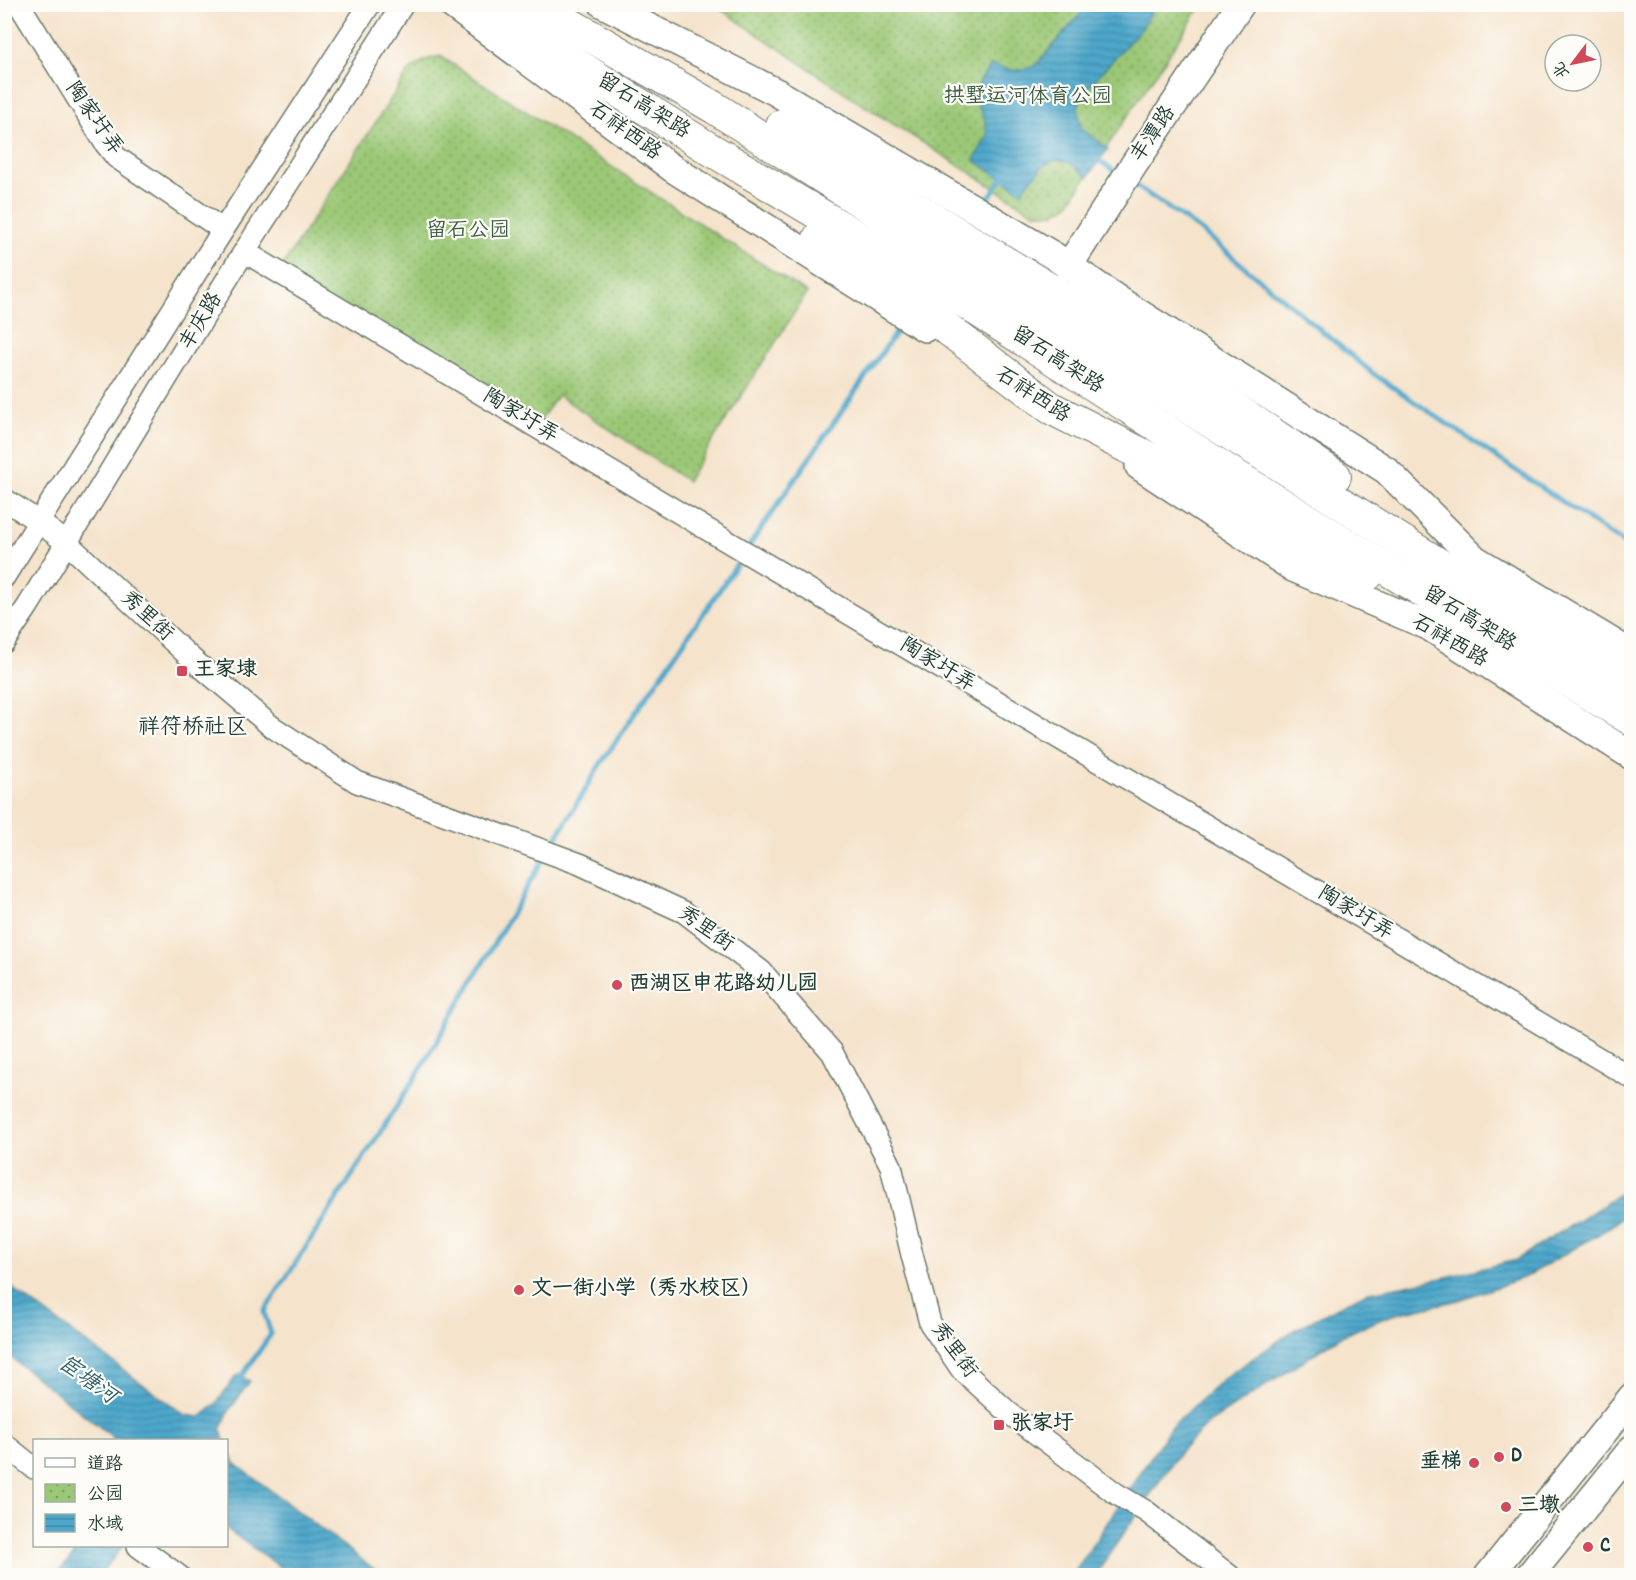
<svg xmlns="http://www.w3.org/2000/svg" width="1636" height="1580" viewBox="0 0 1636 1580" font-family="Dekko,'LXGW WenKai TC',sans-serif">
  <style>
    .park { fill: url(#park-dots); stroke: #5d8255; stroke-width: 1.5 }
    .water { fill: url(#water-rules); stroke: #367280; stroke-width: 1.5 }
    .lines { fill: none; stroke-linecap: round; stroke-linejoin: round }
    .stream { stroke: #4ea7cb; stroke-width: 5 }
    .minor-casing { stroke: #6a7769; stroke-width: 24 }
    .major-casing { stroke: #6a7769; stroke-width: 30 }
    .highway-casing { stroke: #6a7769; stroke-width: 34 }
    .minor { stroke: #fff; stroke-width: 21 }
    .major { stroke: #fff; stroke-width: 27 }
    .highway { stroke: #fff; stroke-width: 32 }
    .poi-dot { fill: #d1495b; stroke: #fdfcf7; stroke-width: 2 }
    .labels { text-anchor: middle; dominant-baseline: central; stroke-width: 4.5; stroke-linejoin: round; paint-order: stroke }
    .park-label { font-size: 21px; fill: #3e6044; stroke: #fdfcf7 }
    .street-label { font-size: 21px; fill: #1f3d34; stroke: #fdfcf7 }
    .poi-label { font-size: 21px; font-weight: bold; fill: #1f3d34; stroke: #fdfcf7; text-anchor: start }
    .neighbourhood-label { font-size: 22px; fill: #1f3d34; stroke: #fdfcf7 }
    .water-label { font-size: 22px; font-style: italic; fill: #2f6269; stroke: #fdfcf7 }
  </style>
  <defs>
    <pattern id="park-dots" width="8" height="8" patternUnits="userSpaceOnUse" patternTransform="scale(1.5)"><rect width="8" height="8" fill="#9bc876"/><path d="M2 2h.1M6 6h.1" fill="none" stroke="#7ea462" stroke-width="1.8" stroke-linecap="round"/></pattern>
    <pattern id="water-rules" width="6" height="5" patternUnits="userSpaceOnUse" patternTransform="scale(1.5)"><rect width="6" height="5" fill="#4ea7cb"/><path d="M0 2.5h6" fill="none" stroke="#4089a6"/></pattern>
  </defs>
  <rect width="100%" height="100%" fill="#fdfcf7"/>
  <filter id="ink" filterUnits="userSpaceOnUse"><feTurbulence type="fractalNoise" baseFrequency=".0167" numOctaves="2"/><feDisplacementMap in="SourceGraphic" scale="12" xChannelSelector="R" yChannelSelector="G"/><feConvolveMatrix kernelMatrix="1 2 1 2 8 2 1 2 1" color-interpolation-filters="sRGB"/></filter>
  <filter id="wash" filterUnits="userSpaceOnUse"><feTurbulence type="fractalNoise" baseFrequency=".008" numOctaves="4" result="noise"/><feDisplacementMap in="SourceGraphic" scale="24" xChannelSelector="R" yChannelSelector="G"/><feGaussianBlur stdDeviation="1.35" result="paint"/><feColorMatrix in="noise" values="0 0 0 0 0 0 0 0 0 0 0 0 0 0 0 0 0 1.4 0 .05"/><feComposite in="paint" operator="in"/></filter>
  <g filter="url(#wash)">
    <rect width="100%" height="100%" fill="#f5e3cb"/>
    <!-- park -->
    <g class="park">
      <path d="M714,5h488l-134,200 -13,8h-21l-166,-105z"/>
      <path d="M440,56l367,237 -120,188 -129,-86 -21,30 -260,-151 132,-203 16,-11z"/>
    </g>
    <!-- water -->
    <g class="water">
      <path d="M1088,5h68l-14,23 -59,65 -5,15 3,20 27,21 -20,28c-7,-5 -13,-11 -20,-15 -21,-9 -35,16 -46,30l-48,-32 13,-24 -2,-16 -8,-16 2,-22 12,-17 25,6 19,-5z"/>
      <path d="M1631,1185v27l-27,19 -78,46 -67,23 -67,15 -51,21 -132,87 -30,30 -62,90 -21,32 -24,1 98,-148 53,-49 71,-49 71,-37 73,-14 78,-19 86,-54z"/>
      <path d="M5,1283l180,132 15,2 15,-12 22,-30 13,6 -21,30 -8,18 3,11h-111l-2,-4 -106,-83z"/>
      <path d="M226,1449l10,15 146,111h-91l-64,-46z"/>
      <path d="M81,1546h42l-23,29h-44z"/>
    </g>
    <g class="lines">
      <!-- stream -->
      <g class="stream">
        <path d="M1095,158l25,17"/>
        <path d="M1132,183l68,47 175,145 257,174"/>
        <path d="M983,206l22,-32"/>
        <path d="M747,549l156,-227"/>
        <path d="M551,847l48,-81 143,-209"/>
        <path d="M238,1382l33,-48 -7,-22 153,-237 129,-220"/>
      </g>
    </g>
  </g>
  <g filter="url(#ink)">
    <g class="lines">
      <!-- minor casing -->
      <g class="minor-casing">
        <g id="minor">
          <path d="M19,4l86,139 11,14 107,73"/>
          <path d="M245,252l443,266 944,560"/>
          <path d="M4,499l35,23 28,21 125,116 79,67 86,56 223,82 104,48 77,59 71,81 59,114 21,89 18,68 32,47 47,43 106,80 32,19 83,64"/>
          <path d="M4,577l219,-347 147,-226"/>
          <path d="M4,642l24,-36 209,-343 166,-259"/>
          <path d="M4,1444l30,24"/>
          <path d="M138,1546l41,30"/>
        </g>
      </g>
      <!-- major casing -->
      <g class="major-casing">
        <g id="major">
          <path d="M451,4l221,164 253,160"/>
          <path d="M603,4l173,88 278,164 72,49 260,165 89,89 157,95"/>
          <path d="M1068,267l65,-101 108,-162"/>
          <path d="M1139,466l154,102 135,58 204,130"/>
          <path d="M1488,1576l144,-179"/>
          <path d="M1529,1576l103,-127"/>
        </g>
      </g>
      <!-- highway casing -->
      <g class="highway-casing">
        <g id="highway">
          <path d="M481,4l224,142 238,142 288,185 401,247"/>
          <path d="M535,4l180,104 245,157 672,420"/>
          <path d="M782,125l125,78 185,112 124,81 119,80"/>
          <path d="M819,238l59,38 173,132 194,99 81,51 41,17"/>
        </g>
      </g>
      <!-- minor -->
      <use href="#minor" class="minor"/>
      <!-- major -->
      <use href="#major" class="major"/>
      <!-- highway -->
      <use href="#highway" class="highway"/>
    </g>
  </g>
  <!-- markers -->
  <g class="poi-dot">
    <rect x="176" y="665" width="12" height="12" rx="3"/>
    <circle cx="617" cy="985" r="6"/>
    <circle cx="519" cy="1290" r="6"/>
    <rect x="993" y="1419" width="12" height="12" rx="3"/>
    <circle cx="1499" cy="1457" r="6"/>
    <circle cx="1474" cy="1463" r="6"/>
    <circle cx="1506" cy="1507" r="6"/>
    <circle cx="1588" cy="1547" r="6"/>
  </g>
  <g class="labels">
    <!-- park labels -->
    <g class="park-label">
      <text x="1028" y="98">拱墅运河体育公园</text>
      <text x="468" y="232">留石公园</text>
    </g>
    <!-- street labels -->
    <g class="street-label">
      <text transform="translate(643 107) rotate(32)">留石高架路</text>
      <text transform="translate(93 119) rotate(55)">陶家圩弄</text>
      <text transform="translate(624 132) rotate(36)">石祥西路</text>
      <text transform="translate(1154 135) rotate(-56)">丰潭路</text>
      <text transform="translate(202 322) rotate(-59)">丰庆路</text>
      <text transform="translate(1057 361) rotate(33)">留石高架路</text>
      <text transform="translate(1032 396) rotate(33)">石祥西路</text>
      <text transform="translate(520 417) rotate(31)">陶家圩弄</text>
      <text transform="translate(146 617) rotate(43)">秀里街</text>
      <text transform="translate(1469 620) rotate(32)">留石高架路</text>
      <text transform="translate(1449 642) rotate(30)">石祥西路</text>
      <text transform="translate(937 666) rotate(31)">陶家圩弄</text>
      <text transform="translate(1355 914) rotate(31)">陶家圩弄</text>
      <text transform="translate(705 930) rotate(35)">秀里街</text>
      <text transform="translate(953 1351) rotate(54)">秀里街</text>
    </g>
    <!-- poi labels -->
    <g class="poi-label">
      <text x="194" y="671">王家埭</text>
      <text x="629" y="985">西湖区申花路幼儿园</text>
      <text x="531" y="1290">文一街小学（秀水校区）</text>
      <text x="1011" y="1425">张家圩</text>
      <text x="1511" y="1457">D</text>
      <text x="1462" y="1463" text-anchor="end">垂梯</text>
      <text x="1518" y="1507">三墩</text>
      <text x="1600" y="1547">C</text>
    </g>
    <!-- neighbourhood labels -->
    <g class="neighbourhood-label">
      <text x="193" y="728">祥符桥社区</text>
    </g>
    <!-- water labels -->
    <g class="water-label">
      <text transform="translate(87 1381) rotate(36)">宦塘河</text>
    </g>
  </g>
  <!-- margin -->
  <rect width="1636" height="1580" fill="none" stroke="#fdfcf7" stroke-width="24"/>
  <!-- legend -->
  <rect x="33" y="1439" width="195" height="108" fill="#fdfcf7" stroke="#a4b0a9" stroke-width="1.5"/>
  <rect x="45" y="1458" width="30" height="9" fill="#ffffff" stroke="#a4b0a9" stroke-width="1.5"/>
  <text x="87" y="1469" font-size="18" fill="#1f3d34">道路</text>
  <rect x="45" y="1484" width="30" height="18" fill="url(#park-dots)" stroke="#a4b0a9" stroke-width="1.5"/>
  <text x="87" y="1499" font-size="18" fill="#1f3d34">公园</text>
  <rect x="45" y="1514" width="30" height="18" fill="url(#water-rules)" stroke="#a4b0a9" stroke-width="1.5"/>
  <text x="87" y="1529" font-size="18" fill="#1f3d34">水域</text>
  <!-- north arrow -->
  <g transform="translate(1573 63) rotate(238)"><circle r="28" fill="#fdfcf7" stroke="#a4b0a9" stroke-width="1.5"/>
  <path d="M0-4.5L10 22L0 15L-10 22Z" fill="#d1495b"/>
  <text y="-9" font-size="16" font-weight="bold" text-anchor="middle" fill="#1f3d34">北</text>
  </g>
</svg>
